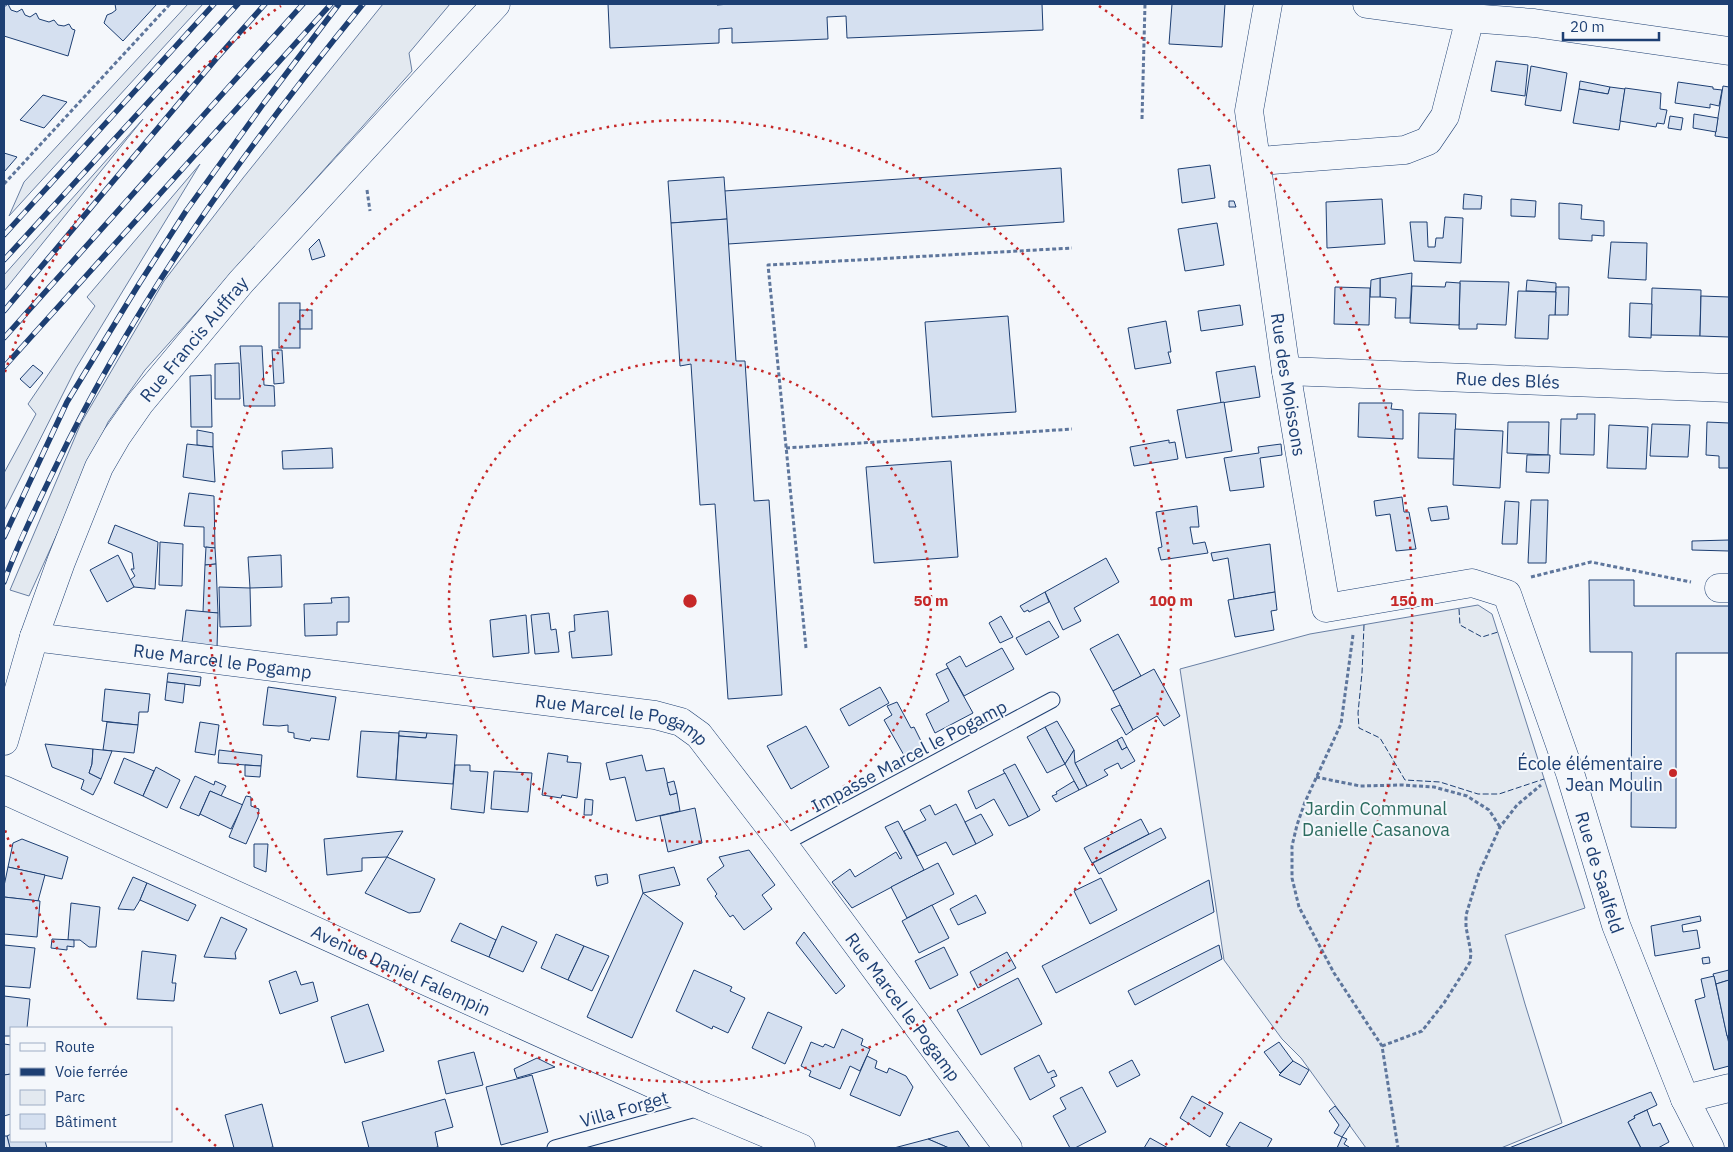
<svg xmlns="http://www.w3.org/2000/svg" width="1733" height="1152" viewBox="0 0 1733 1152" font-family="'IBM Plex Sans',sans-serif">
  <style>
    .green { fill: #e3e9f0; stroke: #687fa3 }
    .building { fill: #d5e0f0; stroke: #1d3f73 }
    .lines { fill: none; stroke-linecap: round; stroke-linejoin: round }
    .lane-casing { stroke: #1d3f73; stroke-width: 17 }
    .street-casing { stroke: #1d3f73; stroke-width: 29 }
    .path { stroke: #5e769c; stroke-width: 3; stroke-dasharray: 4 2.5; stroke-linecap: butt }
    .lane { stroke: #f4f7fb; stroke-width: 15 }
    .street { stroke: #f4f7fb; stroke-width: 28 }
    .rail-casing { stroke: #1d3f73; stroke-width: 5.5 }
    .rail { stroke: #f4f7fb; stroke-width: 4; stroke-dasharray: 11; stroke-linecap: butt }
    .fence { stroke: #1d3f73; stroke-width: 1; stroke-dasharray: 6 2.5; stroke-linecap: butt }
    .ring { fill: none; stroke: #c62828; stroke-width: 2.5; stroke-dasharray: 2.5 5 }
    .poi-dot { fill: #c62828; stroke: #f4f7fb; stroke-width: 2 }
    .labels { text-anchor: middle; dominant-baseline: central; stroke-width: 4; stroke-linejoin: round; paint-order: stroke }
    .street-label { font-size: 18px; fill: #1d3f73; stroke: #f4f7fb }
    .poi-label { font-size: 18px; fill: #1d3f73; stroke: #f4f7fb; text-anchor: end }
    .park-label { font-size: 18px; fill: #2c6c60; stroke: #f4f7fb }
    .centre { fill: #c62828; stroke: #f4f7fb; stroke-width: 2.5 }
    .ring-label { font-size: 15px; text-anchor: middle; font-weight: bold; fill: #c62828; stroke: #f4f7fb; stroke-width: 4; stroke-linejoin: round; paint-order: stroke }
  </style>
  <rect width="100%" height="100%" fill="#f4f7fb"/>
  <!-- green -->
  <g class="green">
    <path d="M188,4h15l-194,212 15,-34z"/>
    <path d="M383,4h67l-41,49 3,18 -267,299 -37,52 -79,174 -19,-6 71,-167 83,-142 79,-103z"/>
    <path d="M143,119l-139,172v-16z"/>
    <path d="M200,164l-124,204 -72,143v-38l32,-59 -8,-10 67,-98 -8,-9z"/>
    <path d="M1478,605l14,9 93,294 -80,27 20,69 37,119 -61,25h-135l-65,-90 -19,-19 -58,-79 -44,-291 130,-35z"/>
  </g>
  <!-- building -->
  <g class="building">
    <path d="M8,4l3,6 6,2 5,-3 3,6 5,2 6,-4 3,6 10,3 5,-2 4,5 6,1 5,-2 3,5 3,1 -7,26 -64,-20v-29z"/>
    <path d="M115,4h42l-34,37 -19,-18 3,-8 5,-2 4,-3z"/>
    <path d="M608,4h109v1l13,-1h312l1,26 -196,8 -1,-22 -19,1 1,22 -96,4v-15l-13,1v14l-109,5z"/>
    <path d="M1172,4h53l-3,43 -53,-3z"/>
    <path d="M1496,61l32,4 -3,31 -34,-5z"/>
    <path d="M1531,66l36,7 -6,38 -36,-6z"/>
    <path d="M1580,81l30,6 -2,7 -29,-5z"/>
    <path d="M1678,82l35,5v2l9,1 -3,16 -9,-2v4l-35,-5z"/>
    <path d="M1723,86l6,1v51l-14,-2z"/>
    <path d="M1610,87l15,2 -6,41 -46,-7 6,-34 29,5z"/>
    <path d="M1625,88l36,5 -1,16 7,1 -3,14 -7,-1 -1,4 -36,-6z"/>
    <path d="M43,95l24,7 -23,26 -24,-8z"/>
    <path d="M1694,114l24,4 -2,14 -23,-4z"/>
    <path d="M1670,116l13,2 -2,12 -13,-2z"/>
    <path d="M4,153l13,4 -13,15z"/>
    <path d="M1210,165l5,33 -33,5 -4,-34z"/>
    <path d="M1061,168l3,54 -336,22 -4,-53z"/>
    <path d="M724,177l3,42 -56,4 -3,-42z"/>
    <path d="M1464,194l18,2 -1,13h-18z"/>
    <path d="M1382,199l3,45 -58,4 -1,-46z"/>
    <path d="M1511,199l25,2 -1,16 -24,-1z"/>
    <path d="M1229,201h5l2,6h-7z"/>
    <path d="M1559,203l23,2 -1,14 23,2v15l-12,-1v6l-33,-2z"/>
    <path d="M1445,217l18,1 -2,45 -47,-2 -4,-39h17l1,25h7l1,-9h7z"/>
    <path d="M727,219l9,142h9l9,140 15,-1 13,195 -54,4 -13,-195 -15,1 -9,-141 -11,2 -9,-143z"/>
    <path d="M1217,223l7,42 -39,6 -7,-42z"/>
    <path d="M319,239l6,17 -13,4 -3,-11z"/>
    <path d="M1611,242l36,1 -1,37 -38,-2z"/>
    <path d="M1412,273l-2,45h-15l1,-20 -16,-1v-19z"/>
    <path d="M1380,278v19h-10l1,-17z"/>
    <path d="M1527,280l29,3v9l-30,-1z"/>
    <path d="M1460,281l49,1 -3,43 -29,-1v5h-18z"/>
    <path d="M1446,282l14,1 -1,42 -49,-2 2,-37 33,1z"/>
    <path d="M1335,287l35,1 -1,37 -35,-1z"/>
    <path d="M1556,287h13l-1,28h-13z"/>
    <path d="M1652,288l49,2 -1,46 -49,-1z"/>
    <path d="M1518,291l38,1 -1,23h-6l-1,24 -33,-1z"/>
    <path d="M1701,296l28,1v40l-29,-1z"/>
    <rect x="279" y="303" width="21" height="45"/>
    <path d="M1630,303l22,1 -1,34 -22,-1z"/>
    <path d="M1240,305l3,20 -42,6 -3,-20z"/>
    <rect x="300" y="310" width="12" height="19"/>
    <path d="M1008,316l8,96 -84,5 -7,-95z"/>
    <path d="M1166,321l5,31h-3l3,11 -36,6 -7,-41z"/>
    <path d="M240,346h22l2,39 10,1 1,20h-31z"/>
    <path d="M272,350h10l2,33 -10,1z"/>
    <path d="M239,363l1,36h-25v-35z"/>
    <path d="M33,365l10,8 -13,15 -10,-9z"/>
    <path d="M1255,366l5,31 -39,6 -5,-31z"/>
    <path d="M211,375l1,52h-21l-1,-51z"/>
    <path d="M1224,402l8,49 -46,7 -9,-48z"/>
    <path d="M1359,403h33l-1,6 12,1v29l-45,-2z"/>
    <path d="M1419,413l37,1 -2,45 -36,-1z"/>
    <path d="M1577,414h18l-1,41 -34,-1 1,-35h16z"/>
    <path d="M1508,422h41l-1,33 -41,-2z"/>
    <path d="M1707,422l22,1v45h-10v-12l-13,-1z"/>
    <path d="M1652,424l38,1 -2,32 -38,-1z"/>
    <path d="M1609,425l39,2 -2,42 -39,-1z"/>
    <path d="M1455,429l48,2 -3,57 -47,-3z"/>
    <path d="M197,430l16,3v14l-16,-2z"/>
    <path d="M1169,440v3l6,-1 3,17 -44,7 -4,-19z"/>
    <path d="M187,444l26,3 2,35 -32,-5z"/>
    <path d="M1281,444l1,11 -22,3 4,29 -34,4 -6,-33 35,-5 -1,-6z"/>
    <path d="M332,448l1,20 -50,1 -1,-18z"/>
    <path d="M1527,455h23l-1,18 -23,-1z"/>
    <path d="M951,461l7,96 -84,6 -8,-96z"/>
    <path d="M189,493l25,3 1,52 -11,-1v-20l-20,-1z"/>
    <path d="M1402,497l2,15h5l7,37 -20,2 -6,-37 -14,2 -2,-15z"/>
    <path d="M1531,500h17l-2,63h-18z"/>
    <path d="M1505,501l14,1 -2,42h-15z"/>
    <path d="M1197,506l2,21h-9l3,17 12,-2 3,11 -47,7 -3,-12 4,-1 -6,-35z"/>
    <path d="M1447,506l2,13 -18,2 -3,-13z"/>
    <path d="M115,525l43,17 -3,47 -21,-2 -4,-7 5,-4 -4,-7h3l-2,-16 -24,-10z"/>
    <path d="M1729,540v11l-37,-1v-9z"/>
    <path d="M160,542l23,2 -1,42 -23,-1z"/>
    <path d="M1270,544l5,48 -41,7 -6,-41 -15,3 -2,-8z"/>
    <path d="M206,547l9,1 1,16 -11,1z"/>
    <path d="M118,555l16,32 -27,15 -17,-32z"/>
    <path d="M281,555l1,32 -32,1 -2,-31z"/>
    <path d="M1106,558l13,24 -45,26 7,13 -18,9 -18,-38z"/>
    <path d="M216,564l2,49 -15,-1 2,-47z"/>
    <path d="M1589,580h45v26h95v47h-53v175l-45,-1 1,-175h-42z"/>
    <path d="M219,587l31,1 1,38 -31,1z"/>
    <path d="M1045,592l4,10 -20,10 -1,-2 -4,2 -4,-6z"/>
    <path d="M1275,592l2,18 -6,1 3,19 -39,7 -7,-37z"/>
    <path d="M349,597v25h-12v13l-32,1 -1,-32 28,-1 -1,-5z"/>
    <path d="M186,610l32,3 -1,35 -35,-5z"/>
    <path d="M608,611l4,44 -40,3 -3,-26 6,-1 -1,-16z"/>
    <path d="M549,613l2,17 5,-1 3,23 -24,2 -4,-39z"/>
    <path d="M526,615l3,38 -36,4 -3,-37z"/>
    <path d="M1001,616l12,21 -13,6 -11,-20z"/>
    <path d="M1049,621l10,16 -33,18 -10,-17z"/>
    <path d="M1118,634l23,42 -28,15 -23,-42z"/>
    <path d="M1002,648l12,21 -50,27 -18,-32 14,-8 6,11z"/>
    <path d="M948,668l25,45 -38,20 -9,-19 23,-13 -13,-27z"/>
    <path d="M1154,669l26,47 -16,10 -7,-10 -24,14 -20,-39z"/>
    <path d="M168,673l33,4 -1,9 -33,-4z"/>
    <path d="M167,682l18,2 -2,19 -18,-3z"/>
    <path d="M268,687l68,10 -7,43 -18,-2 -1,3 -16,-3v-5l-6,-1v-7l-9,1 -16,-1z"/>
    <path d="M880,687l9,16 -40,23 -9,-17z"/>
    <path d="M105,689l45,5 -2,18h-9l-1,13 -36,-4z"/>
    <path d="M897,702l14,26 3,-1 10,20 -19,10 -21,-37 8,-5 -5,-9z"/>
    <path d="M1120,705l13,25 -7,5 -15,-26z"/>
    <path d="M1057,721l17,29 -9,14 -20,-37z"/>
    <path d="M107,722l31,3 -4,28 -31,-3z"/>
    <path d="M200,722l19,3 -4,30 -20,-3z"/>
    <path d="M806,726l23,41 -38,22 -24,-43z"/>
    <path d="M1045,727l20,37 -18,9 -20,-36z"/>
    <path d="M361,731l38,2 -3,47 -39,-3z"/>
    <path d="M399,731l28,2 -1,5 -27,-2z"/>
    <path d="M427,733l30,2 -4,49 -57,-4 3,-44 27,2z"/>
    <path d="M1122,737l5,10 -5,3 -5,-10z"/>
    <path d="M1117,740l5,10 5,-3 8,14 -14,8 -3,-6 -14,7 4,5 -21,11 -12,-23z"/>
    <path d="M45,744l48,5 -1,15 -3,9 12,6 -8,16 -12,-6 3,-9 -32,-13z"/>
    <path d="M93,749l19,2 -11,28 -12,-6 3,-9z"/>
    <path d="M219,750l43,5 -1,11 -43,-3z"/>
    <path d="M1074,750l1,13 12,23 -8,4 -14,-26z"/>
    <path d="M548,753l20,3 -1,6 14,1 -4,35 -15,-3 -1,3 -19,-3z"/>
    <path d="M642,755l4,16 18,-3 6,27 7,-2 3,18 -44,10 -11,-44 -15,3 -4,-17z"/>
    <path d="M124,758l30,13 -11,25 -29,-13z"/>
    <path d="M1015,764l25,46 -12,7 -25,-47z"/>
    <path d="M245,765l16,1 -1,11 -15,-1z"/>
    <path d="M455,765h15v6l18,1 -4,41 -33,-4z"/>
    <path d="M156,767l24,13 -13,28 -24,-12z"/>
    <path d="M494,771l38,2 -4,39 -37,-3z"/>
    <path d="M1005,773l23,44 -19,9 -15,-27 -18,10 -8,-18z"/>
    <path d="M195,776l19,9 1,-4 11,5 -5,10 -11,-5 -11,25 -19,-8z"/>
    <path d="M674,781l3,12 -7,2 -3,-12z"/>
    <path d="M1074,781l5,9 -23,12 -4,-6 5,-2 -1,-2z"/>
    <path d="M210,791l33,14 -12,24 -31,-15z"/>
    <path d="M246,796l5,1v9l8,3 -1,8 -12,27 -17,-7z"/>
    <path d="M585,799l8,1 -1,15h-8z"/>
    <path d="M956,804l20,40 -23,11 -7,-13 -29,14 -13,-25 22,-11 -6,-10 10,-5 5,10z"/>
    <path d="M695,808l7,35 -34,9 -8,-36z"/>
    <path d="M981,814l12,21 -17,9 -11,-22z"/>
    <path d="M1141,819l8,15 -57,29 -8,-15z"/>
    <path d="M898,821l26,49 -72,38 -20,-26 18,-13 5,8 41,-25 4,7 2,-1 -17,-31z"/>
    <path d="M1161,828l5,10 -67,36 -6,-11z"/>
    <path d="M403,831l-16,26 -25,1v13l-35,4 -3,-36z"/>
    <path d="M22,839l46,18 -6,22 -54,-12 5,-24z"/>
    <path d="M254,844h14l-2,28 -12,-5z"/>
    <path d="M749,850l26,35 -13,10 10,14 -28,21 -11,-15 -3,2 -15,-21 2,-2 -10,-15 17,-13 -5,-9z"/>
    <path d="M387,857l48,22 -15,33 -11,1 -44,-20z"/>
    <path d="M938,863l16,31 -47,24 -16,-31z"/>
    <path d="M8,867l37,8 -7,26 -34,-4v-11z"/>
    <path d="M674,867l6,18 -37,8 -4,-18z"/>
    <path d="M607,874l1,9 -11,3 -2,-10z"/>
    <path d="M133,877l14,6 -7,17 -6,10 -16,-1z"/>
    <path d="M1101,878l16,32 -27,14 -16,-33z"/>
    <path d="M1209,880l5,32 -158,81 -14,-27z"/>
    <path d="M147,883l49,22 -8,16 -48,-21z"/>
    <path d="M643,893l40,30 -51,115 -45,-21z"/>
    <path d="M976,895l10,18 -28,12 -8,-16z"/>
    <path d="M4,897l36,4 -3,36 -33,-3z"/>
    <path d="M71,903l29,4 -4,40h-7l-9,-7h-12z"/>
    <path d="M932,905l17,33 -30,15 -17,-32z"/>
    <path d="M1700,916l1,5 -19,4 1,7 14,-2 3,18 -45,8 -4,-30z"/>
    <path d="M221,917l26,12 -12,24 1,6 -32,-2z"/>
    <path d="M460,923l36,17 -7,17 -38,-16z"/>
    <path d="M502,926l35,16 -14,30 -34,-15z"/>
    <path d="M804,932l41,54 -9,8 -40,-51z"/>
    <path d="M556,934l28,12 -16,34 -27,-12z"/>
    <path d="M52,939l22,1v7l-7,-1v4l-16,-2z"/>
    <path d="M4,945l31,3 -5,40 -26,-2z"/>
    <path d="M1219,945l3,14 -87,46 -7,-14z"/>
    <path d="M584,946l25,10 -17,35 -24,-11z"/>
    <path d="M944,947l14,28 -28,14 -15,-28z"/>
    <path d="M142,951l34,4 -4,28h4l-2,18 -37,-2z"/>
    <path d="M1007,952l9,16 -38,20 -8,-16z"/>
    <path d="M1709,957l1,6 -7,1 -1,-6z"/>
    <path d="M694,970l38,17 -2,4 15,7 -17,35 -15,-7 -1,3 -36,-18z"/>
    <path d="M1729,970v10l-13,4 -3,-10z"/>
    <path d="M296,971l5,14 12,-3 5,19 -38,13 -11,-33z"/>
    <path d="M1714,976l15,68v22l-15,4 -19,-70 10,-3 -4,-18z"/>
    <path d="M1018,978l24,46 -61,31 -24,-45z"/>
    <path d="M1729,980v56h-2l-11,-52z"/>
    <path d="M4,996l26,3 -3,29h-16v8h-7z"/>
    <path d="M368,1004l16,47 -39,12 -14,-46z"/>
    <path d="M768,1012l34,15 -17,37 -33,-16z"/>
    <path d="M842,1029l21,10 -2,6 9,4 -10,22 -10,-5 -10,23 -31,-13 2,-5 -10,-5 10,-24 12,5 2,-3 9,4z"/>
    <path d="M1279,1042l14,19 -13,12 -16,-21z"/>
    <path d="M4,1044l7,1v29l-7,1z"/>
    <path d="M474,1052l9,33 -37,9 -8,-33z"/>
    <path d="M1039,1055l9,18 6,-3 3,6 -6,2 4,8 -25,14 -16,-32z"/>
    <path d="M867,1056l10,5 -2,7 12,5 2,-5 17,8 7,11 -13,29 -50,-21z"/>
    <path d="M537,1058l18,9 -38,11 -3,-9z"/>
    <path d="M1132,1060l8,15 -23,12 -8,-15z"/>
    <path d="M1293,1061l16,9 -9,15 -21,-10z"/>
    <path d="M11,1074v40l-7,2v-41z"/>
    <path d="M532,1075l16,57 -47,13 -15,-58z"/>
    <path d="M1082,1087l24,45 -31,16h-5l-17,-32 13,-7 -6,-11z"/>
    <path d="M1651,1092l6,13 -23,11 1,2 -7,4 13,26h-132z"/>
    <path d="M1192,1096l31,17 -13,24 -30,-19z"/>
    <path d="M445,1099l8,28 -18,5 3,15 -5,1h-64l-7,-26z"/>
    <path d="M262,1104l11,43 -5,1h-34l-9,-33z"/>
    <path d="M1335,1106l15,19 -8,12 -8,-4 5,-8 -10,-14z"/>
    <path d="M1647,1110l6,16 7,-3 9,19 -11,6h-17l-13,-26 7,-4 -1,-2z"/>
    <path d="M1240,1122l32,17 -5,9h-35l-6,-3z"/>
    <path d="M958,1131l12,17h-21l-21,-9z"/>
    <path d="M11,1134v7h34l2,7h-37l-3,-12z"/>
    <path d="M4,1136h3l3,12h-6z"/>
    <path d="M1342,1137l5,2 -3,5 5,3 -1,1h-11z"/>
    <path d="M1150,1138l18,10h-24z"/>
    <path d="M928,1139l21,9h-55z"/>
  </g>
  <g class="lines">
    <!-- lane casing -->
    <g class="lane-casing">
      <g id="lane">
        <path d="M783,844l269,-144"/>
        <path d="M555,1148l148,-41"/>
      </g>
    </g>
    <!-- street casing -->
    <g class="street-casing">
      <g id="street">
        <path id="s1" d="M1268,4l-19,107 37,260 40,237 146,-25 35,11 63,179 46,152 69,174 25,49"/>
        <path d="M1367,4l103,14 64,5 195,28"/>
        <path d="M1258,161l147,-11 23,-9 17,-25 25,-98"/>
        <path id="s2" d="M1286,371l443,17"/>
        <path d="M1719,588h10"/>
        <path id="s3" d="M34,637l621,78 26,7 18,13 84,109 225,304"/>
        <path id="s4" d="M4,741l30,-104 27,-75 38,-95 18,-31 23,-33 101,-121 255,-278"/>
        <path id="s5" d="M4,790l700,317 97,41"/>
        <path d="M1685,1099l44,-11"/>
      </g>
    </g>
    <!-- path -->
    <g class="path">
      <path d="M1142,119l3,-115"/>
      <path d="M4,184l166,-180"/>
      <path d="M367,190l3,21"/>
      <path d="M786,448l286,-19"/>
      <path d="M1531,577l60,-15 100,20"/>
      <path d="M1353,635l-12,89 -36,78 -8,23 -5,21v32l7,29 35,66 48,73 16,102"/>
      <path d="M806,648l-38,-383 304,-17"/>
      <path d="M1316,777l44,9 42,-1 32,2 33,9 22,14 11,17"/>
      <path d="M1382,1046l40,-15 22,-28 26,-41 1,-9 -5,-26v-12l13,-42 21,-46 17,-22 24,-20"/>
    </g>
    <!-- lane -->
    <use href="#lane" class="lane"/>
    <!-- street -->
    <use href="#street" class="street"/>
    <!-- rail casing -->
    <g class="rail-casing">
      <g id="rail">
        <path d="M4,235l210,-231"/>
        <path d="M4,260l234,-256"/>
        <path d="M4,311l212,-252 49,-55"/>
        <path d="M4,338l299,-334"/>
        <path d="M4,367l327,-363"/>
        <path d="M4,537l63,-135 72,-118 47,-73 78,-108 75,-99"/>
        <path d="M4,582c14,-39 33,-77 51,-114 80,-167 191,-321 308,-464"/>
      </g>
    </g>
    <!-- rail -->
    <use href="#rail" class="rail"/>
    <!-- fence -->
    <g class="fence">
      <path d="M1459,609l1,16 22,12 16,-5"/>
      <path d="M1364,625l-2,48 -4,40 1,15 21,10 25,42 35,2 38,12h21l45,-15"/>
    </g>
  </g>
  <!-- distance rings -->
  <g class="ring">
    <circle cx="690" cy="601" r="241"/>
    <circle cx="690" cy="601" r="481"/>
    <path d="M216 1146A722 722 0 0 1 175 1107M106 1025A722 722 0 0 1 5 830M5 372A722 722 0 0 1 281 6M1099 6A722 722 0 0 1 1164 1146"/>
  </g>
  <!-- markers -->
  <circle class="poi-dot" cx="1673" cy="773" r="5"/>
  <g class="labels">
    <!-- street labels -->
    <g class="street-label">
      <text stroke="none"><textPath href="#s4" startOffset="450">Rue Francis Auffray</textPath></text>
      <text stroke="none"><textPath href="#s2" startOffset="222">Rue des Blés</textPath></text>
      <text stroke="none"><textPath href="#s1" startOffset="385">Rue des Moissons</textPath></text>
      <text stroke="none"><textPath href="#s3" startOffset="190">Rue Marcel le Pogamp</textPath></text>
      <text stroke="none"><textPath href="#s3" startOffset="595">Rue Marcel le Pogamp</textPath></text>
      <text transform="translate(909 756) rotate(-28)">Impasse Marcel le Pogamp</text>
      <text stroke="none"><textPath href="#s1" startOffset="1090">Rue de Saalfeld</textPath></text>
      <text stroke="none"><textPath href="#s5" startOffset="436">Avenue Daniel Falempin</textPath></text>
      <text stroke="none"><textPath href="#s3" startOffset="1015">Rue Marcel le Pogamp</textPath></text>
      <text transform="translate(624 1109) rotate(-16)">Villa Forget</text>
    </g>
    <!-- poi labels -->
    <g class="poi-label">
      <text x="1663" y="763">École élémentaire<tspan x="1663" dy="21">Jean Moulin</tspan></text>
    </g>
    <!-- park labels -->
    <g class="park-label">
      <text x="1376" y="808">Jardin Communal<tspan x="1376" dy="21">Danielle Casanova</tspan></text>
    </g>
  </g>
  <circle cx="690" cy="601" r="8" class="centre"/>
  <g class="ring-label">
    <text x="931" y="606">50 m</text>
    <text x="1171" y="606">100 m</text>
    <text x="1412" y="606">150 m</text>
  </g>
  <!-- border -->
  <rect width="1733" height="1152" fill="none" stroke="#1d3f73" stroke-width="10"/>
  <!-- legend -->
  <rect x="10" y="1027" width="162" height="115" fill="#f4f7fb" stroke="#9eadc5"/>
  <rect x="20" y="1043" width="25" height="8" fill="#f4f7fb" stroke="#9eadc5"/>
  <text x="55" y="1052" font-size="15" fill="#1d3f73">Route</text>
  <rect x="20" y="1068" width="25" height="8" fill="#1d3f73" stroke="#9eadc5"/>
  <text x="55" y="1077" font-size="15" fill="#1d3f73">Voie ferrée</text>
  <rect x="20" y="1090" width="25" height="15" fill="#e3e9f0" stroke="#9eadc5"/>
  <text x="55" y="1102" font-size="15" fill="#1d3f73">Parc</text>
  <rect x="20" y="1114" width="25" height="15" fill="#d5e0f0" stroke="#9eadc5"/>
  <text x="55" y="1127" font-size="15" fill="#1d3f73">Bâtiment</text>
  <!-- scale -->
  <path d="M1563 32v8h96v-8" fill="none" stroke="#1d3f73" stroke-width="2.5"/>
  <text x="1570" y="32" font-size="15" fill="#1d3f73" stroke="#f4f7fb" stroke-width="4" paint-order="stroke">20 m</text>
</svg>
